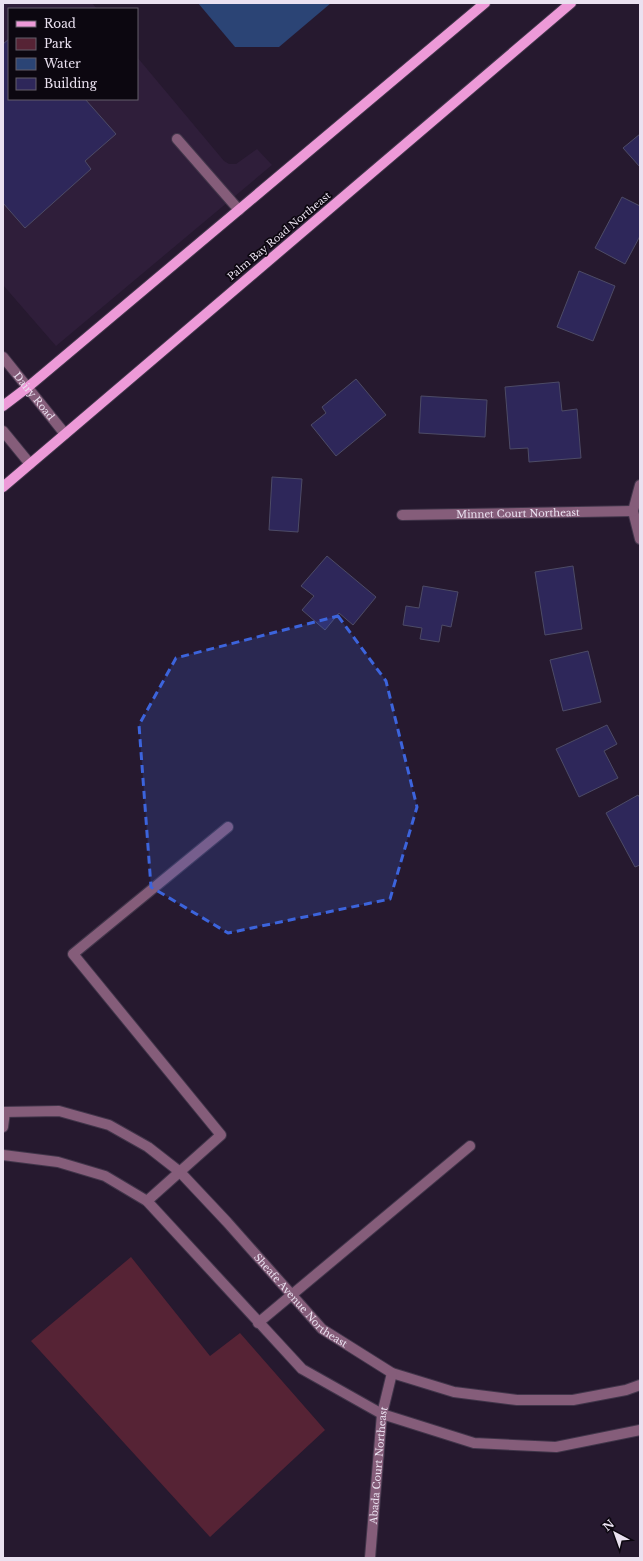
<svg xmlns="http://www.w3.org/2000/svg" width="643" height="1561" viewBox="0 0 643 1561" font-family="'Libre Baskerville',serif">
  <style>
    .built { fill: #2f1e3a }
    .green { fill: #562335 }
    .water { fill: #2b4475 }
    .building { fill: #2e275a; stroke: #4d4b66 }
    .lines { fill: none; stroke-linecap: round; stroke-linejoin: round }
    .minor-casing { stroke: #41354a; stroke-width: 12 }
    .major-casing { stroke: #41354a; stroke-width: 12 }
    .minor { stroke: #855d7a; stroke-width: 10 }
    .major { stroke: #ed9ad8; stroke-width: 10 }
    .marked { fill: #3c64dc; fill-opacity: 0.2; stroke: #3c64dc; stroke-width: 3; stroke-dasharray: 8 5; stroke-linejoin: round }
    .labels { text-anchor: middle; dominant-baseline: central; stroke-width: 3.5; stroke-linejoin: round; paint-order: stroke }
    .street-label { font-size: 10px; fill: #eae1f0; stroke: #0c0710 }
  </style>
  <rect width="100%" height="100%" fill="#26192f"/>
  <!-- built -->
  <path class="built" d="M3,3h89l5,6h-88v90h128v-42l87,104 5,3h7l21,-15 15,16 -216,181 -53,-61z"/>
  <!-- green -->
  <path class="green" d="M131,1257l79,99 30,-23 85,97 -115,107 -179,-196z"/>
  <!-- water -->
  <path class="water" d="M198,3h133l-52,44h-44z"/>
  <!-- building -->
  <g class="building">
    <path d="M9,39v60h76l31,35 -31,27 6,8 -66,59 -22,-25v-159z"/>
    <path d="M640,134v33l-17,-19z"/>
    <path d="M622,197l18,9v30l-15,28 -30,-16z"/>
    <path d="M579,271l36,15 -22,55 -36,-14z"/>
    <path d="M356,379l30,36 -50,41 -25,-31 15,-12 -4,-6z"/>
    <path d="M559,382l3,29 15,-2 4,49 -52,4 -1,-14 -18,1 -5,-62z"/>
    <path d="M421,396l66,4 -2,37 -66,-4z"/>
    <path d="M272,477l30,2 -4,53 -29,-2z"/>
    <path d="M327,556l49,41 -23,28 -14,-12 -14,17 -23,-20 12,-14 -13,-10z"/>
    <path d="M573,566l9,63 -37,6 -10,-63z"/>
    <path d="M423,586l35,6 -7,35 -9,-2 -3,17 -19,-3 2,-11 -19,-3 3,-19 13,2z"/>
    <path d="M588,651l13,51 -38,9 -13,-51z"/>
    <path d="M607,725l10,19 -13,7 14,27 -39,19 -23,-48z"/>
    <path d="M638,795l2,3v67l-5,2 -29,-54z"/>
  </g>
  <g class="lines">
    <!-- minor casing -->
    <g class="minor-casing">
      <g id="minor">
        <path d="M177,139l62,71"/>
        <path id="s1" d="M3,357l62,77"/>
        <path d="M3,431l27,33"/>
        <path d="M640,485l-7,26 7,28"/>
        <path id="s2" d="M402,515l231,-4"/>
        <path id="s3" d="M3,1112l56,-1 50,14 39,22 32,25 47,50 95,107 70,44 62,19 63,8h56l53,-10 14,-5"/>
        <path d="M3,1127l2,-15"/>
        <path d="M3,1155l55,7 47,14 42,25 155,168 80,45 92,29 82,4 84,-17"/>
        <path d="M147,1201l74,-66 -148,-181 155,-127"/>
        <path d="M258,1323l212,-177"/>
        <path id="s4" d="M370,1558l12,-144 10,-41"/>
      </g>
    </g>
    <!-- major casing -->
    <g class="major-casing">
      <g id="major">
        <path d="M3,406l25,-19 457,-384"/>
        <path d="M3,487l568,-484"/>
      </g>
    </g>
    <!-- minor -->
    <use href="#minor" class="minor"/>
    <!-- major -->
    <use href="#major" class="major"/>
  </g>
  <!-- marked area -->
  <path class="marked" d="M338,616l48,65 31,126 -27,92 -162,34 -77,-46 -12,-162 37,-67z"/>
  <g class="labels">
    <!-- street labels -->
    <g class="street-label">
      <text transform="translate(279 236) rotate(-40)">Palm Bay Road Northeast</text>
      <text stroke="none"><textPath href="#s1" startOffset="50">Dairy Road</textPath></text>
      <text stroke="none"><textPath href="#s2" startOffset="116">Minnet Court Northeast</textPath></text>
      <text stroke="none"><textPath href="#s3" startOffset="370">Sheafe Avenue Northeast</textPath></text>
      <text stroke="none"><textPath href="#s4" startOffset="93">Abada Court Northeast</textPath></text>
    </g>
  </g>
  <!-- border -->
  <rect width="643" height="1561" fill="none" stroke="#eae1f0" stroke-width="8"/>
  <!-- legend -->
  <rect x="8" y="8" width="130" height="92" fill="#0c0710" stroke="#655e6a"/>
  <rect x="16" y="21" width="20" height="6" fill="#ed9ad8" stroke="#655e6a"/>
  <text x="44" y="28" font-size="12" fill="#eae1f0">Road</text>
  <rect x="16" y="38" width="20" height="12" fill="#562335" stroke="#655e6a"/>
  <text x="44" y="48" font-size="12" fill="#eae1f0">Park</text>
  <rect x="16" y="58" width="20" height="12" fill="#2b4475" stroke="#655e6a"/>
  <text x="44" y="68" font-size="12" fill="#eae1f0">Water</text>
  <rect x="16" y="78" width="20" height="12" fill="#2e275a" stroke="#655e6a"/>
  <text x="44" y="88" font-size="12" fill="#eae1f0">Building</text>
  <!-- north arrow -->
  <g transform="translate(615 1533) rotate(319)" stroke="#0c0710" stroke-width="3" paint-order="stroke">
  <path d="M0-3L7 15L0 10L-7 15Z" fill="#eae1f0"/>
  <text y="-6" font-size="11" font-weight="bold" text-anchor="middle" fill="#eae1f0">N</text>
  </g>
</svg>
